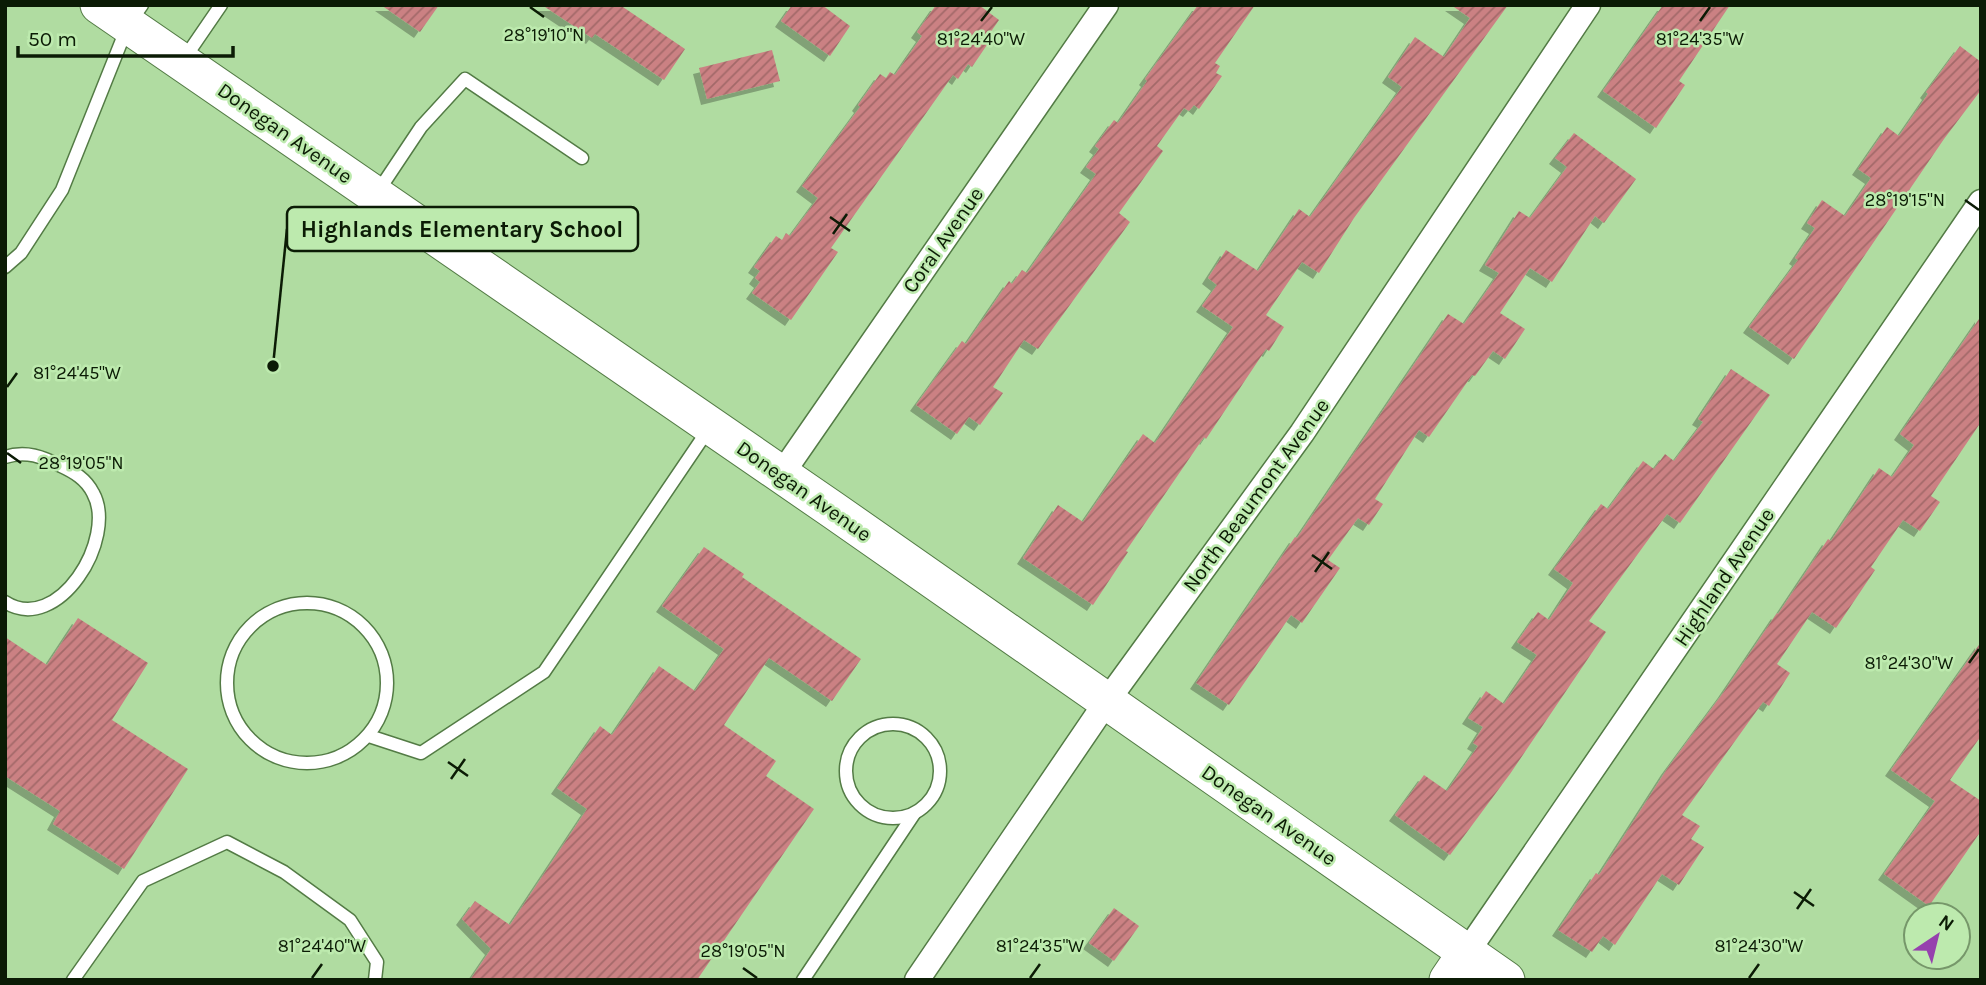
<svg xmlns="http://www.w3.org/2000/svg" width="1986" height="985" viewBox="0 0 1986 985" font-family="Karla,sans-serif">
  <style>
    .building { fill: url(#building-hatch); filter: url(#shadow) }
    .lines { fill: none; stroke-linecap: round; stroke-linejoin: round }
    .lane-casing { stroke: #537b45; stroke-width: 15 }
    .street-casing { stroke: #537b45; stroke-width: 27 }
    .secondary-casing { stroke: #537b45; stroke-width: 39 }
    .lane { stroke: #fff; stroke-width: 12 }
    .street { stroke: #fff; stroke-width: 24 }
    .secondary { stroke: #fff; stroke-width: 37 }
    .ticks { fill: none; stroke: #0b1b05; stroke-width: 2.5 }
    .labels { text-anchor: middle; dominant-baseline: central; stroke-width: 5; stroke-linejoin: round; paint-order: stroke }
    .street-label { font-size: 21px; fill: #0b1b05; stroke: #bdeaae }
    .ticks-label { font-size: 18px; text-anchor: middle; fill: #0b1b05; stroke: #bdeaae; stroke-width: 5; stroke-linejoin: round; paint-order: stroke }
    .leader { fill: none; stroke: #0b1b05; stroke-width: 2.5 }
    .callout-dot { fill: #0b1b05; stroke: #bdeaae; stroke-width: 2.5 }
    .callout { fill: #bdeaae; stroke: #0b1b05; stroke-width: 2.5 }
    .callout-label { font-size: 23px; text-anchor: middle; font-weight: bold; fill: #0b1b05 }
  </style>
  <defs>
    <pattern id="building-hatch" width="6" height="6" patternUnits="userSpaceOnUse" patternTransform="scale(1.75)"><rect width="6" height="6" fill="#cb8183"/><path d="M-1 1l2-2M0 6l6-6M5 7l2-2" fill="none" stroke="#a36969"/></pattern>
    <filter id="shadow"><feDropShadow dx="-6" dy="6" stdDeviation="0" flood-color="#0004"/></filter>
  </defs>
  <rect width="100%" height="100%" fill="#b0dca1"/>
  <!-- building -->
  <g class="building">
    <path d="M381,5h58l-19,27z"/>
    <path d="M542,5h78l65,44 -21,31 -69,-46 -3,4z"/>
    <path d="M792,5h30l28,21 -20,30 -49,-35z"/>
    <path d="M936,5h43l20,15 -9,13 3,3 -21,31 -4,-3 -10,15 -5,-4 -122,173 7,4 -47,68 -39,-27 8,-11 -5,-4 5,-7 -6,-4 22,-31 6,4 4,-7 4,3 28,-38 -16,-12 58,-79 -2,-2 22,-31 6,4 4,-6 5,3 27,-39 -5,-4z"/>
    <path d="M1198,5h57l-40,58 5,3 -4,7 6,3 -23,33 -5,-4 -5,6 -5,-3 -27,38 6,5 -44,62 11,9 -92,127 -14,-9 -31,47 10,6 -23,32 -11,-8 -12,17 -41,-29 46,-64 4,3 43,-63 3,3 10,-14 5,3 69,-99 -10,-7 13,-18 -4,-3 19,-26 4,3 29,-42 -2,-2z"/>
    <path d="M1451,5h57l-154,213 -35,55 -17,-11 -36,53 18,12 -15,24 -3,-2 -60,90 -2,-2 -78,114 2,1 -35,53 -70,-47 35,-53 25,17 60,-88 12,9 78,-116 -31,-21 15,-21 -9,-7 18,-28 32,21 41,-62 11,8 92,-130 -14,-10 27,-40 29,20 26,-39z"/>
    <path d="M1663,5h67l-51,76 6,4 -29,43 -53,-37z"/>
    <path d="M1960,46l21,16v28l-37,49 -150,220 -45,-32 49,-67 -3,-2 20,-30 -8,-5 15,-23 23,16 26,-38 -13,-9 29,-42 12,9 29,-42 -2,-2z"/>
    <path d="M772,50l8,31 -73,18 -8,-31z"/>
    <path d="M1574,133l62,46 -32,44 -9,-7 -43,66 -22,-14 -30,45 25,16 -20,30 -12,-8 -18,25 -3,-1 -43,62 -10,-7 -44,69 8,5 -14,21 -11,-7 -30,42 12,8 -38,55 -11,-8 -62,90 -33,-22 99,-146 2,1 151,-224 16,10 35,-51 -14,-8 34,-54 11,7 37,-51 -12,-9z"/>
    <path d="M1981,316v106l-50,74 9,6 -20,29 -17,-11 -32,47 4,3 -39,58 -24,-16 -35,52 13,9 -21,33 -6,-4 -81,113 18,11 -9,13 13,8 -25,38 -17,-11 -47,71 -12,-9 -11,16 -34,-22 38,-57 3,2 68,-106 56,-76 54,-80 1,1 50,-75 3,2 48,-73 13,9 22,-32 -14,-11z"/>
    <path d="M1731,369l39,26 -90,128 -13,-9 -78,107 17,11 -96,142 -60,81 -55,-40 29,-40 23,16 31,-45 -5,-3 10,-16 -15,-9 18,-27 18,13 33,-49 -20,-13 21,-30 11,8 24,-37 -19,-14 47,-65 7,5 35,-48 11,8 11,-15 9,7 29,-39 -5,-3z"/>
    <path d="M704,547l40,27 -2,3 119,82 -29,42 -63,-43 -45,67 52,36 -10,15 48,33 -117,171h-227l21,-31 -29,-30 13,-18 35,24 77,-116 -30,-21 43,-62 12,9 47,-69 36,25 29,-42 -62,-43z"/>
    <path d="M78,618l70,45 -36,57 76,49 -64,100 -71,-45 7,-13 -55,-35v-139l42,28z"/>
    <path d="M1981,642v94l-31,44 31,21v30l-52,75 -45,-32 51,-73 -44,-31z"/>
    <path d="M1114,908l25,18 -25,35 -25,-18z"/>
  </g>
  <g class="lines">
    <!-- lane casing -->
    <g class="lane-casing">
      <g id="lane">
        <path d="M184,59l37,-54"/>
        <path d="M377,193l44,-66 44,-48 117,79"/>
        <path d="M5,267l16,-14 41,-63 66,-165 14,-20"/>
        <path d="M5,457c21,-7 38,0 56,9 13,6 25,13 32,27 25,45 -35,143 -88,109"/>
        <circle cx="307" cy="683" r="80"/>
        <circle cx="893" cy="771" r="47"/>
        <path d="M369,736l52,17 123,-81 164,-242"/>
        <path d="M73,980l70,-99 84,-39 57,30 66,48 27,42 -2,18"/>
        <path d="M803,980l111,-166"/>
      </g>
    </g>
    <!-- street casing -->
    <g class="street-casing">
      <g id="street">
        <path d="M781,475l325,-470"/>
        <path d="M1467,952l514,-750"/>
        <path d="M917,980l190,-279 195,-268 286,-428"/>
      </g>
    </g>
    <!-- secondary casing -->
    <g class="secondary-casing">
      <g id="secondary">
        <path d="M99,5l734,505 673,470"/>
        <path d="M1448,980l19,-28"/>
      </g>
    </g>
    <!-- lane -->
    <use href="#lane" class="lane"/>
    <!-- street -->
    <use href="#street" class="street"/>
    <!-- secondary -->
    <use href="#secondary" class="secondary"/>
  </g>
  <!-- ticks -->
  <path class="ticks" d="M530,7l14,10M981,21l11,-14M1700,21l10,-14M1965,200l14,10M830,217l20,14M833,234l14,-20M7,387l10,-14M7,453l14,10M1312,555l20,14M1315,572l14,-20M1969,663l10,-14M448,762l20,14M451,779l14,-20M1794,892l20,14M1797,909l14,-20M743,968l14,10M312,978l10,-14M1030,978l10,-14M1749,978l10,-14"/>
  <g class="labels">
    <!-- street labels -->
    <g class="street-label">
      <text transform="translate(285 133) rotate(35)">Donegan Avenue</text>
      <text transform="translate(943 240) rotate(-55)">Coral Avenue</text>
      <text transform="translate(804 491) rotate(35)">Donegan Avenue</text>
      <text transform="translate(1256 495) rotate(-54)">North Beaumont Avenue</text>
      <text transform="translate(1724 577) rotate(-56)">Highland Avenue</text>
      <text transform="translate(1269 815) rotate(35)">Donegan Avenue</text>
    </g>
  </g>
  <g class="ticks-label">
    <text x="544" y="41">28°19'10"N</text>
    <text x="981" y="45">81°24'40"W</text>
    <text x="1700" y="45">81°24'35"W</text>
    <text x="1905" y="206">28°19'15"N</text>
    <text x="77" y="379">81°24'45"W</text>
    <text x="81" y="469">28°19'05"N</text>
    <text x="1909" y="669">81°24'30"W</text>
    <text x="322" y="952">81°24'40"W</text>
    <text x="1040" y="952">81°24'35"W</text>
    <text x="1759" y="952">81°24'30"W</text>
    <text x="743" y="957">28°19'05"N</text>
  </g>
  <!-- callouts -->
  <path class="leader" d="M273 366L287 229"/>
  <circle class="callout-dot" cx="273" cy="366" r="7"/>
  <rect class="callout" x="287" y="207" width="351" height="44" rx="7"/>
  <g class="callout-label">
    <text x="462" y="237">Highlands Elementary School</text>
  </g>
  <!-- border -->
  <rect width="1986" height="985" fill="none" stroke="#0b1b05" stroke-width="14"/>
  <!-- north arrow -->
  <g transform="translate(1937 936) rotate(35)"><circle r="33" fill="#bdeaae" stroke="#76976a" stroke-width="2"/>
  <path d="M0-5L12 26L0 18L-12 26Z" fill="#9641ae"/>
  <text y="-10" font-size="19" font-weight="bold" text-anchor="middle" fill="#0b1b05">N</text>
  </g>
  <!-- scale -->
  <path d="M18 46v10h215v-10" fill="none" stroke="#0b1b05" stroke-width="3.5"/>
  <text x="28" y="46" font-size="21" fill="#0b1b05" stroke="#bdeaae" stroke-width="5" paint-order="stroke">50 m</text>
</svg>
